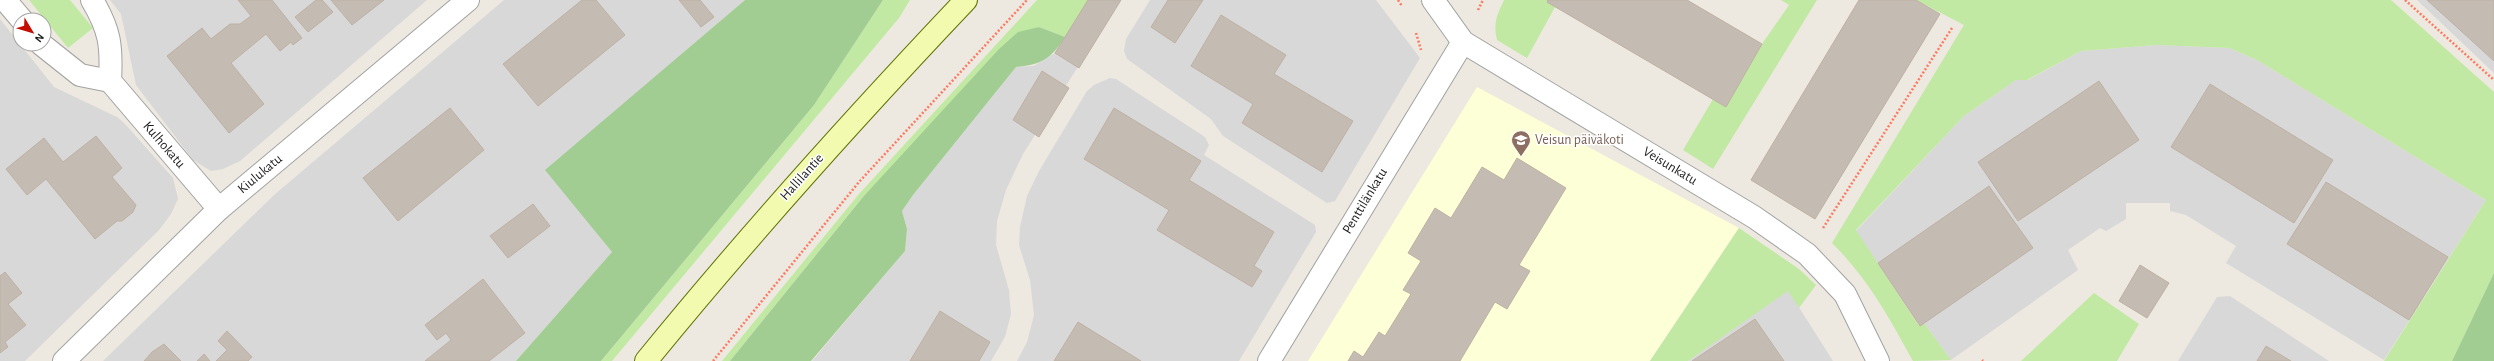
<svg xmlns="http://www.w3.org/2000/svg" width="2494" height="361" viewBox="0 0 2494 361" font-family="'Alegreya Sans',sans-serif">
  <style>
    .residential { fill: #d9d8d8 }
    .education { fill: #fdffd6 }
    .grass { fill: #c1e9a3 }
    .forest { fill: #a1cd93 }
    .building { fill: #c4bcb3; stroke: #beb0a2 }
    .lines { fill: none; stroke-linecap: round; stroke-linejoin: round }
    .minor-casing { stroke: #a2a2a2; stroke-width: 24 }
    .secondary-casing { stroke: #5e7103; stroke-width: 24 }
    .path { stroke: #fc7a61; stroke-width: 2.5; stroke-dasharray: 2 2; stroke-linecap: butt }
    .minor { stroke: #fff; stroke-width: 22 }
    .secondary { stroke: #f2fab0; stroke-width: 22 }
    .labels { text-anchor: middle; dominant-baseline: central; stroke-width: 3; stroke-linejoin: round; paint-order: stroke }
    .education-label { font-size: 14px; fill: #785e54; stroke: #fff; text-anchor: start }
    .street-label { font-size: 14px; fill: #1b1b1b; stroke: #fff }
  </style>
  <rect width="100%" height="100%" fill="#ede9e0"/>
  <!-- residential -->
  <g class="residential">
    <path d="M110,0h317l-187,161 -17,8 -12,2 -18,-11 -57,-75 -15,-71z"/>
    <path d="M504,0h241l-199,170 66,82 -96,109h-413l171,-166z"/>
    <path d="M1088,0h32l-97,154 -17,36 -9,31 -1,24 13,45 2,24 -6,23 -14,24h-179l93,-110 2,-22 -5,-18 11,-16 103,-128 18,-1 21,-13z"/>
    <path d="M1150,0h226l44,58 -85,143 -8,2 -104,-67 -12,-17 -84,-60 -3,-8 2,-12z"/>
    <path d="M2417,0h77v73z"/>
    <path d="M0,19l54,68 63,30 8,7 48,54 5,21 -7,15 -12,16 -134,131h-25z"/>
    <path d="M2156,45l73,3 28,12 229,140 -102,160 -158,-97 10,-17 -50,-31 -16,-4v-8h-44v16l-20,12 -6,-3 -32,22 10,20 -127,90 -27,-37 -4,3 -64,-95 108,-115 52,-36h12l53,-29z"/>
    <path d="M1110,78l6,1 89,58 4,8 -5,10 111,70 1,7 -77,129h-222l10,-19 7,-27 -4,-35 -11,-35 1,-18 7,-31 12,-25 48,-80 7,-6z"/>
    <path d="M1788,290l45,71h-145z"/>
    <path d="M2230,296l99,65h-151l39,-64z"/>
  </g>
  <!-- education -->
  <path class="education" d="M1477,87l262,141 -89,133h-342z"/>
  <!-- grass -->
  <g class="grass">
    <path d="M29,0h41l23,28 -25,20z"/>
    <path d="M883,0h27l-11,18 -287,343h-11l213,-256z"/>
    <path d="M1037,0h51l-23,37 -26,-10 -176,170 -133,164h-8l137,-167z"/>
    <path d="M1504,0h44l-1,2 8,5 -28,51 -30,-18c-4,-17 0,-25 7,-40z"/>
    <path d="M1781,0h36l-104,169 -30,-19 30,-51 13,8 36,-63 27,-39z"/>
    <path d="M1916,0h475l103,92v181l-42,88h-68l102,-161 -229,-140 -28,-12 -73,-3 -75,6 -54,29h-11l-52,36 -108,114 63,96 5,-3 27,37 -38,1c-25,-45 -44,-81 -81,-118l132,-218z"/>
    <path d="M1739,228l60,41 17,16 -17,23 -11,-17 -100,70h-38z"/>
    <path d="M2094,293l45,31 -22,37h-96z"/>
  </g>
  <!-- forest -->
  <g class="forest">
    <path d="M745,0h138l-69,105 -213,256h-85l96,-109 -67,-82z"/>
    <path d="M1039,27l26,10c-14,22 -24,28 -49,30l-103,128 -11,16 5,18 -2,22 -94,110h-81l133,-164 136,-148 19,-17z"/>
    <path d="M2494,273v88h-42z"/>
  </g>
  <!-- building -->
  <g class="building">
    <path d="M238,0h34l30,38 -9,7 -2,-3 -11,9 -14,-17 -35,29 33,41 -35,29 -62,-77 35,-28 9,11 19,-15h10l11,-8z"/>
    <path d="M316,0h6l11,12 -25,20 -13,-15z"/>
    <path d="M331,0h53l-32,25z"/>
    <path d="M582,0h14l29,35 -87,71 -35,-42z"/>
    <path d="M679,0h21l14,17 -13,10z"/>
    <path d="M1088,0h33l-42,68 -24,-15z"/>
    <path d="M1168,0h35l-28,43 -24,-16z"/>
    <path d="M1548,0h139l75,44 -36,63 -179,-105z"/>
    <path d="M1859,0h57l24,14 -125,205 -64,-39z"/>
    <path d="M2427,0h67v61z"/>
    <path d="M1221,15l65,40 -12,19 79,47 -31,51 -80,-49 11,-19 -62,-38z"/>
    <path d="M1042,71l27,17 -30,49 -26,-17z"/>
    <path d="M2099,81l40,59 -121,81 -40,-59z"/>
    <path d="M2210,84l123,76 -39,63 -123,-76z"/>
    <path d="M450,108l34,42 -86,71 -35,-43z"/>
    <path d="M1114,108l87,53 -12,19 85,52 -20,34 8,5 -10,16 -95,-57 12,-20 -85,-51z"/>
    <path d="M96,136l26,32 -10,9 24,28 -3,7 -11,9h-5l-22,18 -49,-60 -19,16 -21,-26 38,-31 19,24z"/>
    <path d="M1517,158l49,30 -47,77 11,6 -23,38 -12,-7 -35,59h-112l6,-10 9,6 16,-25 6,4 26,-42 -8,-4 18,-29 -13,-8 27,-45 16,10 31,-51 22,13z"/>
    <path d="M2326,182l122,75 -39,63 -122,-76z"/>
    <path d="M1989,186l44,62 -113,78 -42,-63z"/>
    <path d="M533,204l17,22 -42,32 -18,-22z"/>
    <path d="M2140,265l29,18 -22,35 -28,-17z"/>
    <path d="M5,272l17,21 -14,11 18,21 -21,17 3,5 -8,6v-77z"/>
    <path d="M483,279l42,54 -36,28h-64l26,-21 -5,-7 -9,7 -12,-15z"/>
    <path d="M940,311l50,31 -11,19h-69z"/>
    <path d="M1755,319l29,42h-92z"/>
    <path d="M1078,322l63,39h-87z"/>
    <path d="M227,331l25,26 -4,4h-32l11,-11 -9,-9z"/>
    <path d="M164,344l17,17h-37l8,-9z"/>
    <path d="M2266,346l25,15h-34z"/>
    <path d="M204,354l6,7h-13z"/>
  </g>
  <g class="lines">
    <!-- minor casing -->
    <g class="minor-casing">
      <g id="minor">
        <path d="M5,0l17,20"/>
        <path d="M92,0c18,30 20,46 18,81l109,128"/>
        <path d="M1433,0l30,42 291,175 53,37 38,40 33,67"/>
        <path d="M41,44l39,31 30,6"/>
        <path d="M64,361l155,-152 249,-209"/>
        <path d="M1269,361l194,-319"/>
      </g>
    </g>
    <!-- secondary casing -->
    <g class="secondary-casing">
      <path id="secondary" d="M646,361c102,-125 209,-244 320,-361"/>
    </g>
    <!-- path -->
    <g class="path">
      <path d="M1398,0l4,6"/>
      <path d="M2405,0l89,80"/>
      <path d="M1478,10l5,-10"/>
      <path d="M1416,33l5,17"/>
      <path d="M1823,228l129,-200"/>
      <path d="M1982,360l1,1"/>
      <path d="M713,361l146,-179 168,-182"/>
    </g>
    <!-- minor -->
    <use href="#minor" class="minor"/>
    <!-- secondary -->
    <use href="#secondary" class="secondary"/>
  </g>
  <!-- icons -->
  <defs>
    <g id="school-pin" transform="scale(1)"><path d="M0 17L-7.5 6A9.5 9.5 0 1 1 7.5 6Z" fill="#8d6e63" stroke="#fff"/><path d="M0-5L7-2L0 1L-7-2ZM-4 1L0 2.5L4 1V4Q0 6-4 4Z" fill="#fff"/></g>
  </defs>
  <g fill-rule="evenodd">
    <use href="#school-pin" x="1521" y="140"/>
  </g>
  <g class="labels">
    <!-- education labels -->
    <g class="education-label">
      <text x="1535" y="140">Veisun päiväkoti</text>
    </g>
    <!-- street labels -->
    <g class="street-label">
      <text transform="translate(164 145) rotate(49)">Kulhokatu</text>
      <text transform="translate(1670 166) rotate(31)">Veisunkatu</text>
      <text transform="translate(260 174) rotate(-40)">Kiulukatu</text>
      <text transform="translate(802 177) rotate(-48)">Hallilantie</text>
      <text transform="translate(1365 201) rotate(-59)">Penttilänkatu</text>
    </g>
  </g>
  <!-- north arrow -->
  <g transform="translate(32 32) rotate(128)"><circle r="19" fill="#ffffff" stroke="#a4a4a4"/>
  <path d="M0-3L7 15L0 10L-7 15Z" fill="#c50c00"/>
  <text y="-6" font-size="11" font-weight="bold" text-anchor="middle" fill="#1b1b1b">N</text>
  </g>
</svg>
